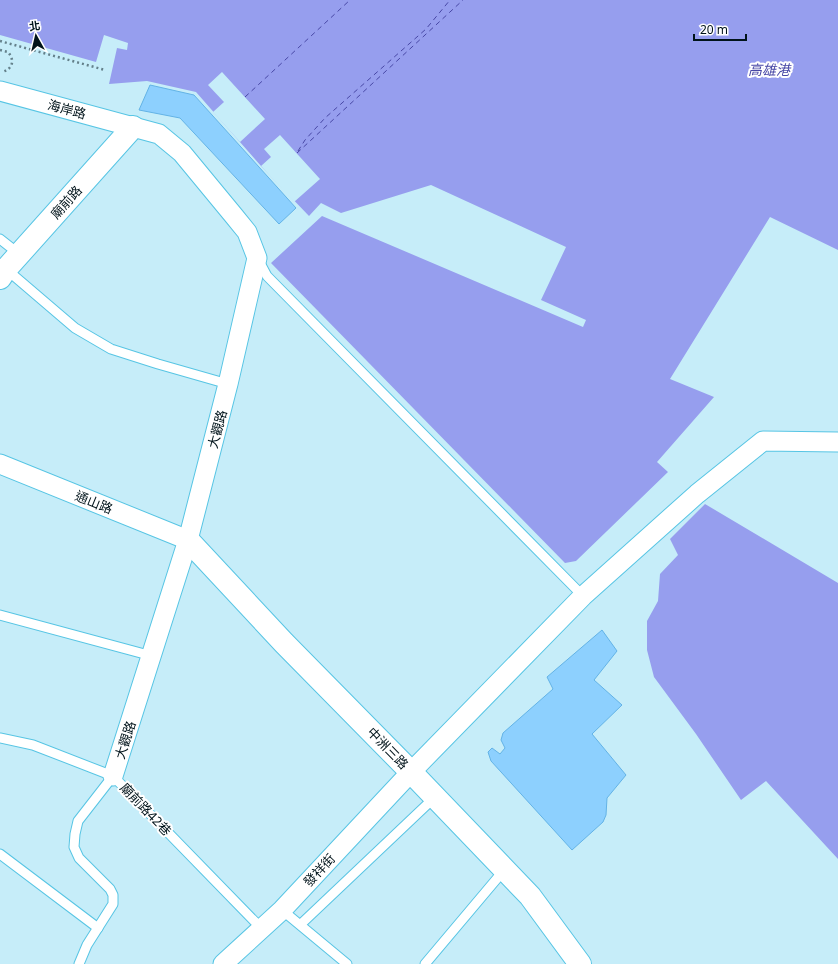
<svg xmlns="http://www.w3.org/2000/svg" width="838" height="964" viewBox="0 0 838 964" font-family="'Noto Sans','Noto Sans TC',sans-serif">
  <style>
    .water { fill: #969eee }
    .pier { fill: #c6edf9 }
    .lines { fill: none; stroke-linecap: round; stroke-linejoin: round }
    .ferry { stroke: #4848a6; stroke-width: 1; stroke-dasharray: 5 4; stroke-linecap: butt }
    .building { fill: #8dd0fe; stroke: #63b3e6 }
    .lane-casing { stroke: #57c5e4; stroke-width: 11 }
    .street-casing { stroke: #57c5e4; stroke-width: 21 }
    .secondary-casing { stroke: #57c5e4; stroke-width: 24 }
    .path { stroke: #64818b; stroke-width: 2.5; stroke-dasharray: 2 3; stroke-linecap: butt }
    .lane { stroke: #fff; stroke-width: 9 }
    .street { stroke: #fff; stroke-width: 19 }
    .secondary { stroke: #fff; stroke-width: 22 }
    .labels { text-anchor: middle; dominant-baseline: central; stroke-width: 4; stroke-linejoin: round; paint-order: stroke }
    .street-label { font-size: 13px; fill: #00131a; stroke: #fff }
    .water-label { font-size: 14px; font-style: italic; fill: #4848a6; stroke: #fff }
  </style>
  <rect width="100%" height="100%" fill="#c6edf9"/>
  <!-- water -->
  <g class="water">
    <path d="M0,0h838v250l-68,-33 -100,162 44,18 -57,65 11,10 -92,89 -11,2 -294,-300 51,-47 261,111 3,-7 -45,-20 25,-53 -135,-62 -90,28 -20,-10 -12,13 -48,-50 -65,-74 -49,-11 -38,3 8,-36 10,2 1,-7 -24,-8 -8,27 -96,-27z"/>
    <path d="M705,504l133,79v276l-72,-78 -25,19 -45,-66 -42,-57 -7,-27v-29l11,-20 2,-27 18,-19 -8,-16z"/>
  </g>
  <!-- pier -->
  <g class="pier">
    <path d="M222,72l43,47 -25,23 -27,-30 11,-10 -16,-17z"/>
    <path d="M280,135l40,44 -26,23 -33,-36 10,-9 -7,-8z"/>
  </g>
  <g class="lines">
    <!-- ferry -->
    <g class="ferry">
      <path d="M245,97l105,-97"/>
      <path d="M298,151l7,-11 20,-22 101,-89 24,-29"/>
      <path d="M297,153l166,-153"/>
    </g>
  </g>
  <!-- building -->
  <g class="building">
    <path d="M150,85l44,10 102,113 -17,16 -99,-106 -41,-8z"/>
    <path d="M602,630l15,21 -23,29 28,25 -30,29 34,41 -19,23 -1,17 -3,7 -31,28 -81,-89 -3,-9 4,-4 8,6 5,-6 -4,-8 2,-7 50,-44 -6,-12z"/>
  </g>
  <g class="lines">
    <!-- lane casing -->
    <g class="lane-casing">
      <g id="lane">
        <path d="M0,239l19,15"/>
        <path d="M259,261l8,15 316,320"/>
        <path d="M6,269l69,59 36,21 47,15 70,20"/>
        <path d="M0,615l152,41"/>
        <path d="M0,738l33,7 80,31 149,153"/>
        <path d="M0,854l98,74"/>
        <path d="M282,910l65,54"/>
        <path d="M301,924l134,-127"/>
        <path d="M79,964l8,-19 26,-41v-9l-3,-6 -31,-31 -5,-11 1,-13 3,-13 35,-45"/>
        <path d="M425,964l80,-95"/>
      </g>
    </g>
    <!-- street casing -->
    <g class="street-casing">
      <g id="street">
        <path d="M0,91l159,43 23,19 52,63 13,16 10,26 -29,126 -40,156 -75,236"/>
        <path d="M0,464l188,76"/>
        <path d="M223,964l59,-54 129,-138 172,-176 114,-102 66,-53 75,1"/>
      </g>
    </g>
    <!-- secondary casing -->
    <g class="secondary-casing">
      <g id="secondary">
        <path d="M0,278l6,-9 127,-142"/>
        <path d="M188,540l96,103 127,129 119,124 50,68"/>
      </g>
    </g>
    <!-- path -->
    <g class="path">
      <path d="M0,41l105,29"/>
      <path d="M0,50l8,2c7,8 5,17 -6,20"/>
    </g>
    <!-- lane -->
    <use href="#lane" class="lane"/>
    <!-- street -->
    <use href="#street" class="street"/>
    <!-- secondary -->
    <use href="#secondary" class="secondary"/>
  </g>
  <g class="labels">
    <!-- street labels -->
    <g class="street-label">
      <text transform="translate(67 109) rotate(15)">海岸路</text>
      <text transform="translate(66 202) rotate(-48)">廟前路</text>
      <text transform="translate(217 429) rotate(-75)">大觀路</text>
      <text transform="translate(94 502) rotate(22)">通山路</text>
      <text transform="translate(125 740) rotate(-72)">大觀路</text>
      <text transform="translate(388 748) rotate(46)">中洲三路</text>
      <text transform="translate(146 809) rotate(46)">廟前路42巷</text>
      <text transform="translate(319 870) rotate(-47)">發祥街</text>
    </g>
    <!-- water labels -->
    <g class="water-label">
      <text x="769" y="69">高雄港</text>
    </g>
  </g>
  <!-- north arrow -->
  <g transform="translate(36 36) rotate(352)" stroke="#ffffff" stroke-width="3" paint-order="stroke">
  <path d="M0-3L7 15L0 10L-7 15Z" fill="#00131a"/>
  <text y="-6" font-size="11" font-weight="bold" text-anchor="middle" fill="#00131a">北</text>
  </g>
  <!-- scale -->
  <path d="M694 34v6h52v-6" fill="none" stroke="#00131a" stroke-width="2"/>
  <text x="700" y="34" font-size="12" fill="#00131a" stroke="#ffffff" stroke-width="3" paint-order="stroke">20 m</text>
</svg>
